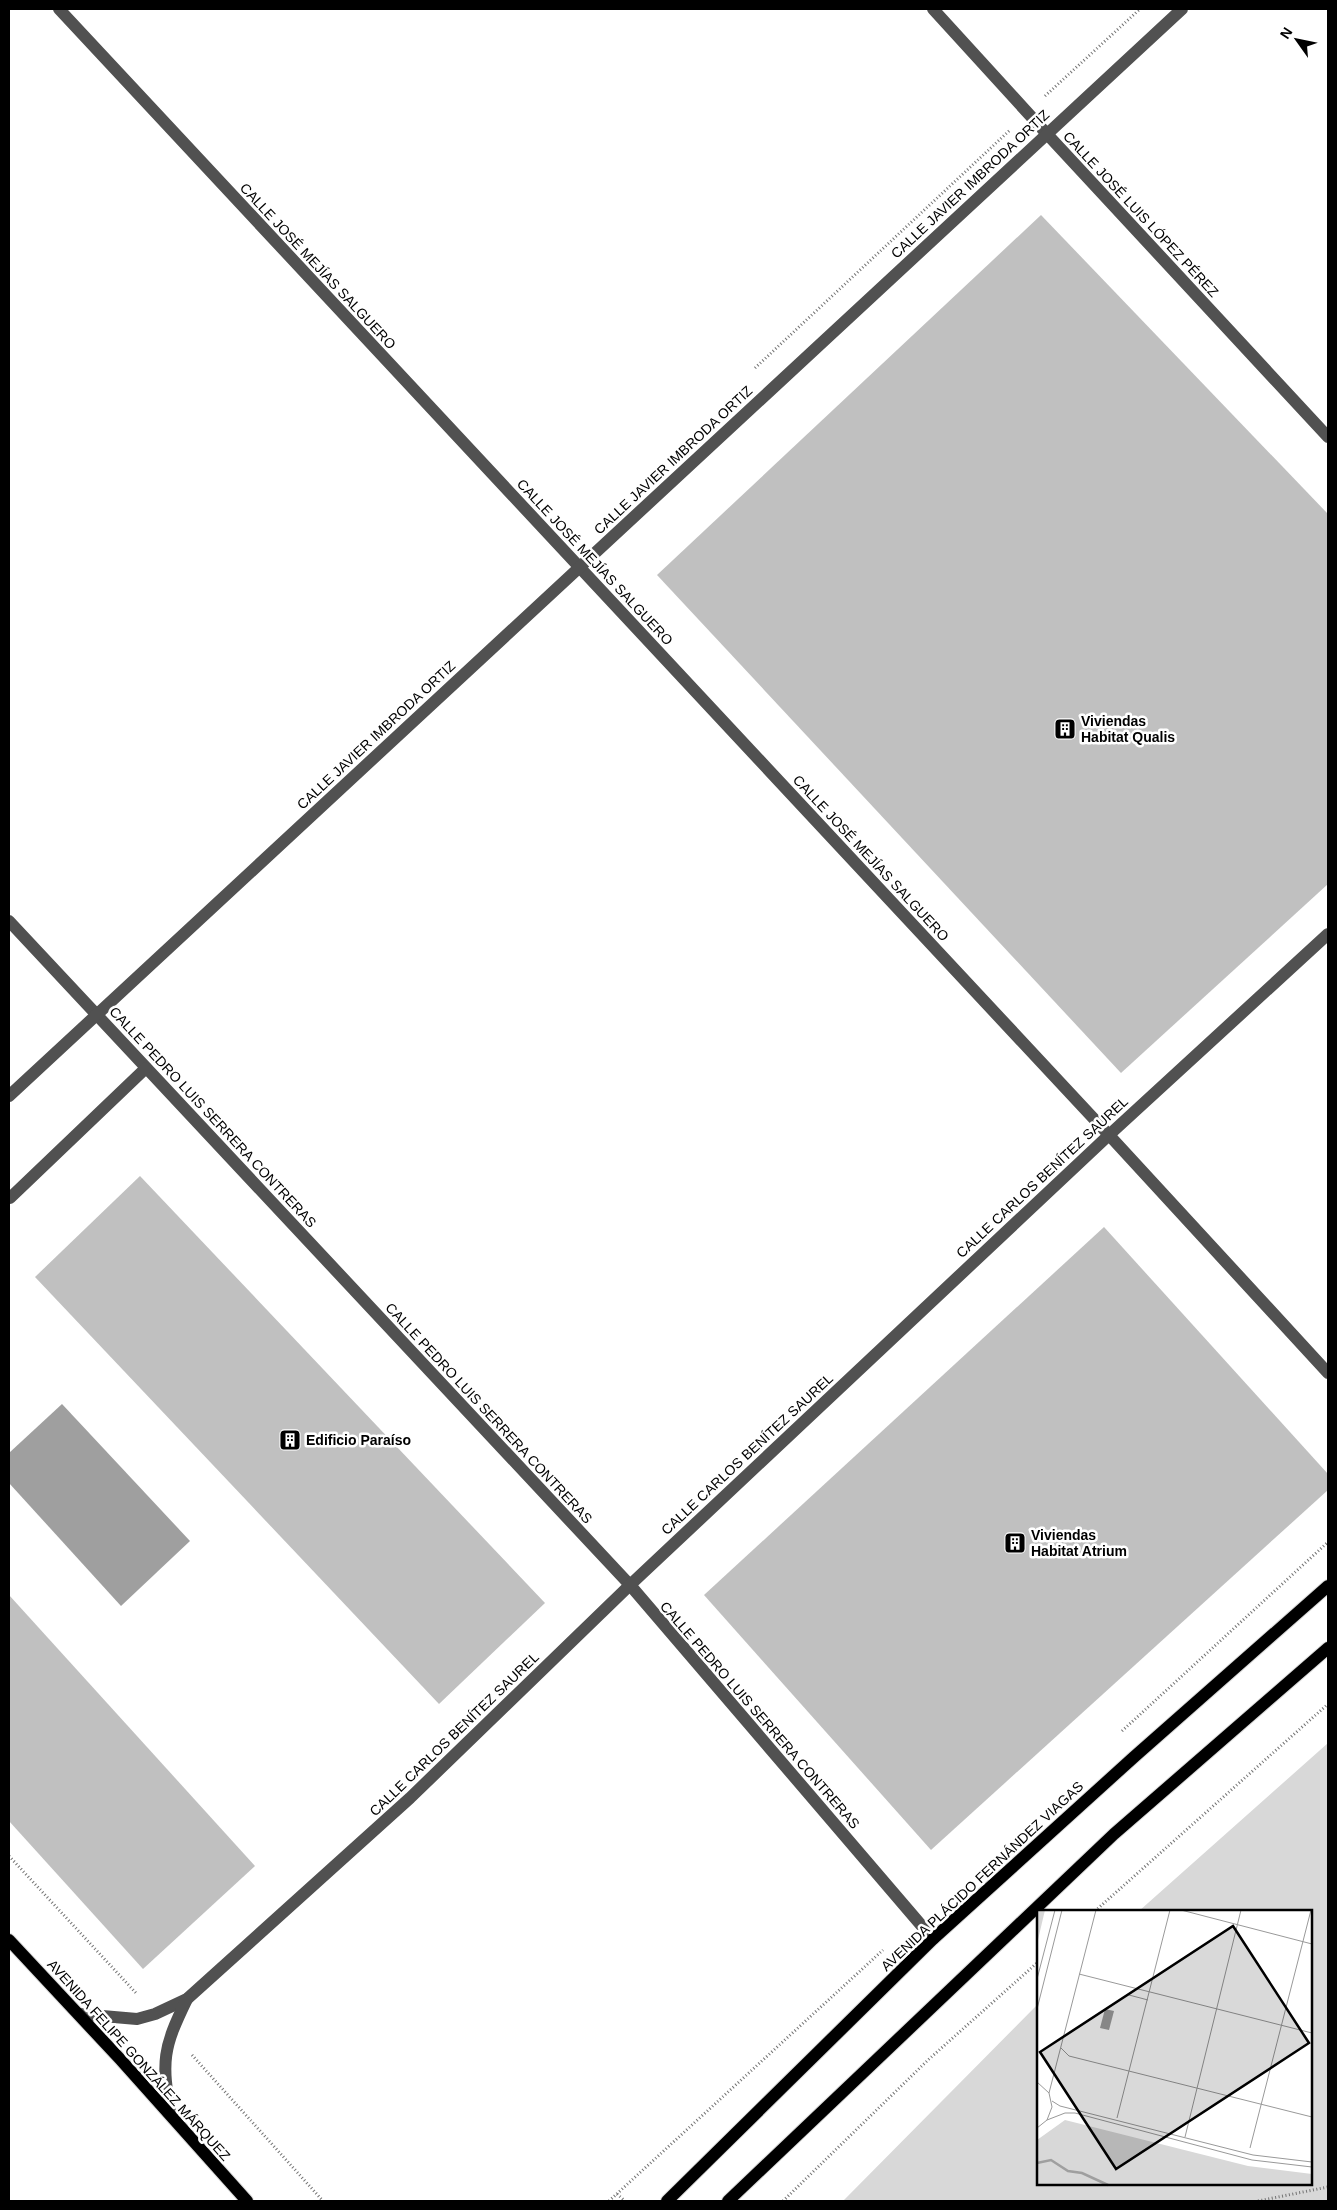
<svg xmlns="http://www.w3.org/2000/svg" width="1337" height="2210" viewBox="0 0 1337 2210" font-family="Arial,sans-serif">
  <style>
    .green { fill: #d8d8d8 }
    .water { fill: #9f9f9f }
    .building { fill: #c0c0c0 }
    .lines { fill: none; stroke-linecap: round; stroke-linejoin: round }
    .major-casing { stroke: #dbdbdb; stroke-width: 14 }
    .path { stroke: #737373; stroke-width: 3; stroke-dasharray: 1 2.5; stroke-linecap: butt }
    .minor { stroke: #515151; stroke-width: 12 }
    .major { stroke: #000; stroke-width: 12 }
    .labels { text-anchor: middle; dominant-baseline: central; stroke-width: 5; stroke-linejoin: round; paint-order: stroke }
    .street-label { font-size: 14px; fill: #000; stroke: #fff }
    .poi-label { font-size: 14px; font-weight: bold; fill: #000; stroke: #fff; text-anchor: start }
    .inset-river { fill: none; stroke: #9f9f9f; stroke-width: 2.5 }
    .inset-road { fill: none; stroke: #999; stroke-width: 1 }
    .view { fill: #000; fill-opacity: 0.15; stroke: #000; stroke-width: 2.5 }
    .inset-edge { fill: none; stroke: #000; stroke-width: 2.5 }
  </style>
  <rect width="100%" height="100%" fill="#fff"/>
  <!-- green -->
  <path class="green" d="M1328,1743v458h-485l195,-197v180h273v-273h-172z"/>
  <!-- water -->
  <path class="water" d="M62,1404l128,137 -69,65 -112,-123v-30z"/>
  <!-- building -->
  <g class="building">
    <path d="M1041,215l287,299v370l-207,189 -464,-498z"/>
    <path d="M140,1176l405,427 -106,101 -404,-427z"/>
    <path d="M1104,1227l224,247v16l-397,360 -227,-255z"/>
    <path d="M9,1595l246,271 -112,103 -134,-148z"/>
  </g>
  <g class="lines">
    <!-- major casing -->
    <g class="major-casing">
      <g id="major">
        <path d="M9,1940l111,119 127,142"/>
        <path d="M667,2201l266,-262 201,-182 194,-171"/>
        <path d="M728,2201l386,-367 214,-186"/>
      </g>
    </g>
    <!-- path -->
    <g class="path">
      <path d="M1045,96l95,-87"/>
      <path d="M755,368l255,-238"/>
      <path d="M1122,1731l206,-189"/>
      <path d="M9,1856l127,137"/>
      <path d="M1095,1911l233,-207"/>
      <path d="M192,2055l131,146"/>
      <path d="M617,2194l8,7"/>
      <path d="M609,2201l274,-251"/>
      <path d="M783,2201l145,-141 110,-98"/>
      <path d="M1258,2201l70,-14"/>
    </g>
    <!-- minor -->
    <g class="minor">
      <path d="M59,9l1050,1126 219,238"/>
      <path d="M933,9l114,125 281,303"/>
      <path d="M9,921l621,664 303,354"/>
      <path d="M9,1096l1173,-1087"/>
      <path d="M10,1198l136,-130"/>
      <path d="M79,2014l58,5 18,-5 32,-15 223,-201 220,-213 479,-450 219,-201"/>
      <path d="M171,2115c-10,-54 -8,-67 16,-116"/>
    </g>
    <!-- major -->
    <use href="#major" class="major"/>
  </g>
  <!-- icons -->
  <defs>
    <g id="building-square" transform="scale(1.125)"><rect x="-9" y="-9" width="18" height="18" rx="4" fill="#000" stroke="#fff"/><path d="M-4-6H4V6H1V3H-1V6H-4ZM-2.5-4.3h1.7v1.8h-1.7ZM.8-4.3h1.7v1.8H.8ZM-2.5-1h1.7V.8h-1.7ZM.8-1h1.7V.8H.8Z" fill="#fff"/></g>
  </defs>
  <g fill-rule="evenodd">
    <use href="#building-square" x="1065" y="729"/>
    <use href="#building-square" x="290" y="1440"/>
    <use href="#building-square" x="1015" y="1543"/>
  </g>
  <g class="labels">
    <!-- street labels -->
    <g class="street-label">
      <text transform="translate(970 184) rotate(-43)">CALLE JAVIER IMBRODA ORTIZ</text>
      <text transform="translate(1141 214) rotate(47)">CALLE JOSÉ LUIS LÓPEZ PÉREZ</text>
      <text transform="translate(318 266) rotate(47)">CALLE JOSÉ MEJÍAS SALGUERO</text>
      <text transform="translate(673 460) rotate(-43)">CALLE JAVIER IMBRODA ORTIZ</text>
      <text transform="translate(595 562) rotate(47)">CALLE JOSÉ MEJÍAS SALGUERO</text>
      <text transform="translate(376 735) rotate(-43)">CALLE JAVIER IMBRODA ORTIZ</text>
      <text transform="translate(871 858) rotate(47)">CALLE JOSÉ MEJÍAS SALGUERO</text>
      <text transform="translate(213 1117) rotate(47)">CALLE PEDRO LUIS SERRERA CONTRERAS</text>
      <text transform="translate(1042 1177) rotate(-43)">CALLE CARLOS BENÍTEZ SAUREL</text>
      <text transform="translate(489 1413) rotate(47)">CALLE PEDRO LUIS SERRERA CONTRERAS</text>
      <text transform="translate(747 1454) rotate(-43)">CALLE CARLOS BENÍTEZ SAUREL</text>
      <text transform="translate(760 1715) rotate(49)">CALLE PEDRO LUIS SERRERA CONTRERAS</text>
      <text transform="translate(454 1734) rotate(-44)">CALLE CARLOS BENÍTEZ SAUREL</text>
      <text transform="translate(982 1876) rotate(-43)">AVENIDA PLÁCIDO FERNÁNDEZ VIAGAS</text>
      <text transform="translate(139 2060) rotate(48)">AVENIDA FELIPE GONZÁLEZ MÁRQUEZ</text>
    </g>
    <!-- poi labels -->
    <g class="poi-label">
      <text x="1081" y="721">Viviendas<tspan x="1081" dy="16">Habitat Qualis</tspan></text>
      <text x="306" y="1440">Edificio Paraíso</text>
      <text x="1031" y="1535">Viviendas<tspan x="1031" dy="16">Habitat Atrium</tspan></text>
    </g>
  </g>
  <!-- overview -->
  <g transform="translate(1037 1910)">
    <rect width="275" height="275" fill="#fff"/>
    <path d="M0,0h8l-8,34zM28,210l183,46 64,8v11h-275v-45z" fill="#d8d8d8"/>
    <path d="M68,99l9,2 -5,19 -9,-2z" fill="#9f9f9f"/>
    <path class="inset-river" d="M0,253l14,-3 17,11 14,2 26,12"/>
    <path class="inset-road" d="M144,0l131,34M42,64l233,59M0,69l18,-69M92,85l19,5M0,99l25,-99M24,138l8,8 243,61M0,172l12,11 3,14 -5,13 -10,8M12,183l47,-183M15,191l8,5 193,49 59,7M80,208l53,-208M10,210l18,-7h10l177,47 60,7M148,227l56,-227M213,238l61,-238"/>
    <path class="view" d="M196,16l76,117 -193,126 -76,-117z"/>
    <rect width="275" height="275" class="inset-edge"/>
  </g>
  <!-- border -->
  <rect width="1337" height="2210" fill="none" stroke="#000000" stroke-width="20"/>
  <!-- north arrow -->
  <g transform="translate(1297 40) rotate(303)" stroke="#ffffff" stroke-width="4" paint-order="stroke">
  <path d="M0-4L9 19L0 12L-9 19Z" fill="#000000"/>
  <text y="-8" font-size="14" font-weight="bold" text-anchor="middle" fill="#000000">N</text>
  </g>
</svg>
